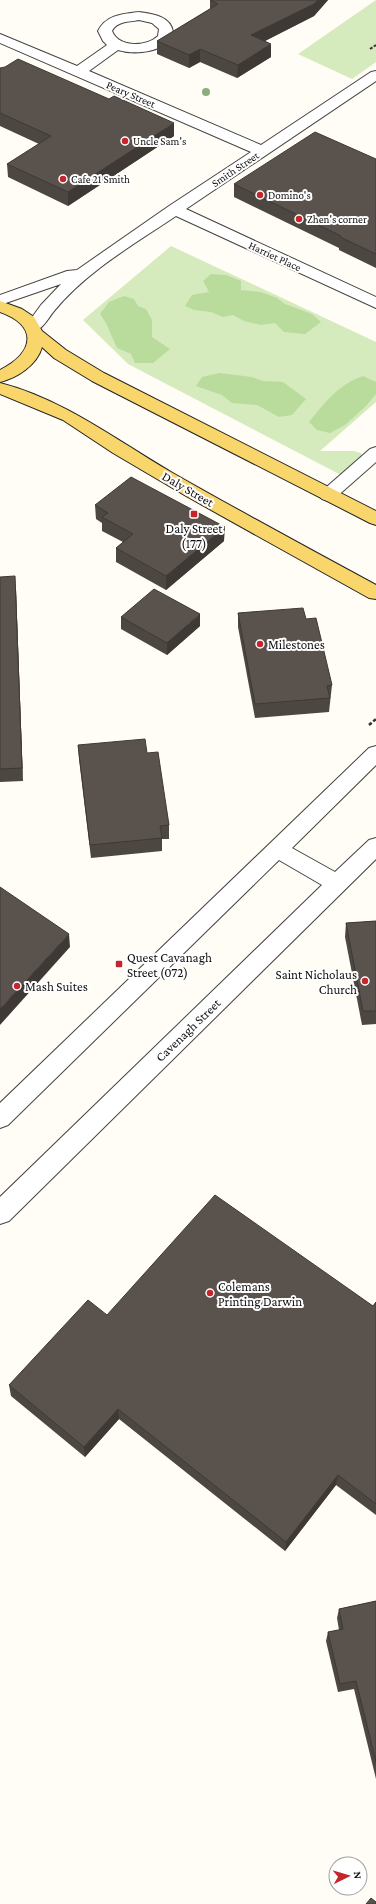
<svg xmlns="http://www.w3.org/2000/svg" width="376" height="1904" viewBox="0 0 376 1904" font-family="'Crimson Pro',serif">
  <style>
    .green { fill: #d5ebbd }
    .forest { fill: #b9dc9c }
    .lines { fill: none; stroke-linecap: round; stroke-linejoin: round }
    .minor-casing { stroke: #444; stroke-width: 2 }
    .major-casing { stroke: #222; stroke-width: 2 }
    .path-far1 { stroke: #333; stroke-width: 2; stroke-dasharray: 3 1.5; stroke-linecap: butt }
    .path { stroke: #333; stroke-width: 2.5; stroke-dasharray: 3.5 2; stroke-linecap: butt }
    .minor { fill: #fff; fill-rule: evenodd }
    .major { fill: #f9d66b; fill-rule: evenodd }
    .tree { fill: #8dad7f }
    .wall { fill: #4d4742 }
    .shaded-wall { fill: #3f3936 }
    .building { fill: #5a524d; stroke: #3f3936 }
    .poi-dot { fill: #c4262e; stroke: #fff; stroke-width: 1.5 }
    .labels { text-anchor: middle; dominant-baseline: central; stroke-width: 4; stroke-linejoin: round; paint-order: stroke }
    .far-street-label { font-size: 11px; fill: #111; stroke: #fff }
    .far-poi-label { font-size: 11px; fill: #111; stroke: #fff; text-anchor: start }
    .street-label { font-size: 13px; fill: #111; stroke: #fff }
    .poi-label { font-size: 13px; fill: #111; stroke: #fff; text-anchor: start }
  </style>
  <rect width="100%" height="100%" fill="#fffdf5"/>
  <!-- green -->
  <g class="green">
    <path d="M376,0v62l-24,17 -54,-25z"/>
    <path d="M171,246l205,96v60l-56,49h34l7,2 2,5 -20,18 -215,-112 -45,-44z"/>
  </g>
  <!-- forest -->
  <g class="forest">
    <path d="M211,274l15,1 15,6v9l20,2 16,6 8,6 27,10 9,8 -16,12 -21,-2 -9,-9 -14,2 -17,-4 -11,-6 -10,2 -12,-5 -17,-2 -9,-4 7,-11 17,-3 -6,-11z"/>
    <path d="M124,296l10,3 4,7 8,3 6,11v17l18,12 -17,14h-18l-4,-9 -14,-6 -11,-25 -6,-9 9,-12z"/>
    <path d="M220,373l32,4 11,4 20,1 23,17 -14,16 -13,2 -22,-12 -25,-2 -10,-8 -26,-9 6,-9z"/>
    <path d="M363,376l13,6v12l-10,12 -21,19 -15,8 -13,-3 -8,-8c15,-19 30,-38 54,-46z"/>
  </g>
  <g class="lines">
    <!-- minor casing -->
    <g class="minor-casing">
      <g id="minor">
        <path d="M139,12c13,2 32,4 34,20 -5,21 -38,23 -55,18l-29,21 172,74 110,-73 5,-1v10l-190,128 190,88v11l-200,-92c-43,29 -89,55 -122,95 -8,10 -13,23 -27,19l-2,-3 16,-22 20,-21 -61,21v-10l67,-24 10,-1 92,-64 82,-54 -251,-109v-9l77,32 30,-21 -4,-4 -5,-10c8,-16 24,-17 41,-19zM139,20l13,3 7,6 -1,7c-12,11 -39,12 -46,-5 5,-10 17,-9 27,-11z"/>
        <path d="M376,447v15l-42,37 -6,2 -6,-2 -3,-4 3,-4 48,-42z"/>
        <path d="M376,746v19l-84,83 43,24 34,-32 7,-2v21l-367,362 -9,3v-27l322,-312 -43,-25 -271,265 -8,3v-25l369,-355z"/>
      </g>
    </g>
    <!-- major casing -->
    <g class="major-casing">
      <g id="major">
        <path d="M0,301l22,8 12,8 8,14 24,19 38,23 272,138v14l-6,-2 -278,-142 -38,-23 -12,-11c-5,18 -25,31 -42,35v-12c34,-17 39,-44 0,-58z"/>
        <path d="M0,383c63,16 116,57 171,89 68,39 137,76 205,113v14l-7,-1 -183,-102 -73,-43 -50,-33 -63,-26z"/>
      </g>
    </g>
    <!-- path-far1 -->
    <path class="path-far1" d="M370,49l6,-4"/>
    <!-- path -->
    <path class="path" d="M369,725l7,-6"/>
    <!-- minor -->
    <use href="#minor" class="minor"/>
    <!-- major -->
    <use href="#major" class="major"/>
  </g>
  <!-- trees -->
  <circle class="tree" cx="206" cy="92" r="4"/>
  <!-- wall -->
  <g class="wall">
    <path d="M210,0h118l-14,16 -49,25 6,16 -34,21 -37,-16 -11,6 -32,-14v-13l53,-32z"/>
    <path d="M0,68l174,68 -106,70 -60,-29 -1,-13 32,-20 -39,-18z"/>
    <path d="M376,159v109l-37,-18v-2l-105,-51v-13z"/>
    <path d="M95,505l129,36 -58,49 -50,-28v-14l7,-6 -21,-11v-8l-6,-4z"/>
    <path d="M0,577l16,13 7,191 -23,1z"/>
    <path d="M238,613l68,6 26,66 -3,27 -74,6 -17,-91z"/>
    <path d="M121,617l79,9 -33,29 -46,-26z"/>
    <path d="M78,745l69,8 22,72v14h-7v12l-71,7 -12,-99z"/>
    <path d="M376,921v103l-14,1 -17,-88 1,-14z"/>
    <path d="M376,1302v213l-40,-30 -51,66 -166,-132 -34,38 -74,-61 -2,-11 98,-70 266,-9z"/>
    <path d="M376,1601v178l-22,-90 -16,3 -12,-51 2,-9 11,-2 -2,-12 2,-9z"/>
  </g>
  <!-- shaded-wall -->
  <g class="shaded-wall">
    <path d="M318,0h10l-14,16 -63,32v-13z"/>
    <path d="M271,44v13l-34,21 1,-13z"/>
    <path d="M200,49v13l-11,6v-13z"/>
    <path d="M174,123v13l-106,70v-14z"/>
    <path d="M225,527l-1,14 -58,49v-14z"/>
    <path d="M15,576l1,14 7,191 -1,-13z"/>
    <path d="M200,614v12l-33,29v-12z"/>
    <path d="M69,934l1,13 -70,78v-16z"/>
    <path d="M118,1409l1,10 -34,38 -1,-10z"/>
    <path d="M338,1475l-2,10 -51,66 1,-9z"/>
  </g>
  <!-- building -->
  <g class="building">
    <path d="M210,0h108l-4,4 -63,31 20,9 -33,21 -38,-16 -11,6 -32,-14 61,-37z"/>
    <path d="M18,59l91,40 5,-3 60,27 -106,69 -61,-28 44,-28 -51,-23v-45l5,-1z"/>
    <path d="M315,132l61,27v95l-36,-17 1,-1 -107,-52z"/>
    <path d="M131,477l94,50 -59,49 -50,-28 17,-14 -31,-17 6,-4 -13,-8z"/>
    <path d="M15,576l7,192 -22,1v-192z"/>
    <path d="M154,589l46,25 -33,29 -46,-26z"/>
    <path d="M303,608l3,11 10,-1 16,67 -5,1 3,12 -75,6 -17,-91z"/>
    <path d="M145,739l2,14 11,-1 11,73 -9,1 2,12 -72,7 -12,-100z"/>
    <path d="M0,887l69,47 -69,75z"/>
    <path d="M376,921v90h-13l-17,-88z"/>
    <path d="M215,1195l158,111 3,-4v202l-38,-29 -52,67 -168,-133 -34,38 -75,-62 79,-85 19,15z"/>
    <path d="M376,1601v161l-20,-81 -16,3 -12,-52 15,-3 -4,-20z"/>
    <path d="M371,1898l5,4v2h-10z"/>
  </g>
  <!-- markers -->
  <g class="poi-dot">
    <circle cx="125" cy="141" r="4"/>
    <circle cx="63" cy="179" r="4"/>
    <circle cx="260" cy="195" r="4"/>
    <circle cx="299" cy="219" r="4"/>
    <rect x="190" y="510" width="8" height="8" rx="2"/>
    <circle cx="260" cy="644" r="4"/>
    <rect x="115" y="960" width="8" height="8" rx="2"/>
    <circle cx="365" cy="981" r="4"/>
    <circle cx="17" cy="986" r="4"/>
    <circle cx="210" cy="1293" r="4"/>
  </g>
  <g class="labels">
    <!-- far-street labels -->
    <g class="far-street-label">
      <text transform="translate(131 94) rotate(23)">Peary Street</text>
      <text transform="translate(235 169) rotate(-34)">Smith Street</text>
      <text transform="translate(275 256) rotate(25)">Harriet Place</text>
    </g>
    <!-- far-poi labels -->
    <g class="far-poi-label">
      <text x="133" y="141">Uncle Sam's</text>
      <text x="71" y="179">Cafe 21 Smith</text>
      <text x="268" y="195">Domino's</text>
      <text x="307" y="219">Zhen's corner</text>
    </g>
    <!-- street labels -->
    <g class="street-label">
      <text transform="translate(188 489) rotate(30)">Daly Street</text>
      <text transform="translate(188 1030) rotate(-44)">Cavenagh Street</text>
    </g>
    <!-- poi labels -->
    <g class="poi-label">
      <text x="194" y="528" text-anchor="middle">Daly Street<tspan x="194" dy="15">(177)</tspan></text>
      <text x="268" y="644">Milestones</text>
      <text x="127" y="957">Quest Cavanagh<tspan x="127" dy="15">Street (072)</tspan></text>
      <text x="357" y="974" text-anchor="end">Saint Nicholaus<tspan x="357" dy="15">Church</tspan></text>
      <text x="25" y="986">Mash Suites</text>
      <text x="218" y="1286">Colemans<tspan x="218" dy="15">Printing Darwin</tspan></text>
    </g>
  </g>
  <!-- north arrow -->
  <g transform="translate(348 1876) rotate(85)"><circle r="19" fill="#ffffff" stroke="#a0a0a0"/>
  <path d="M0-3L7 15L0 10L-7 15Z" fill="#c4262e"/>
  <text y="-6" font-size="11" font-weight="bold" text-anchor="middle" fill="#111111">N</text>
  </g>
</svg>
